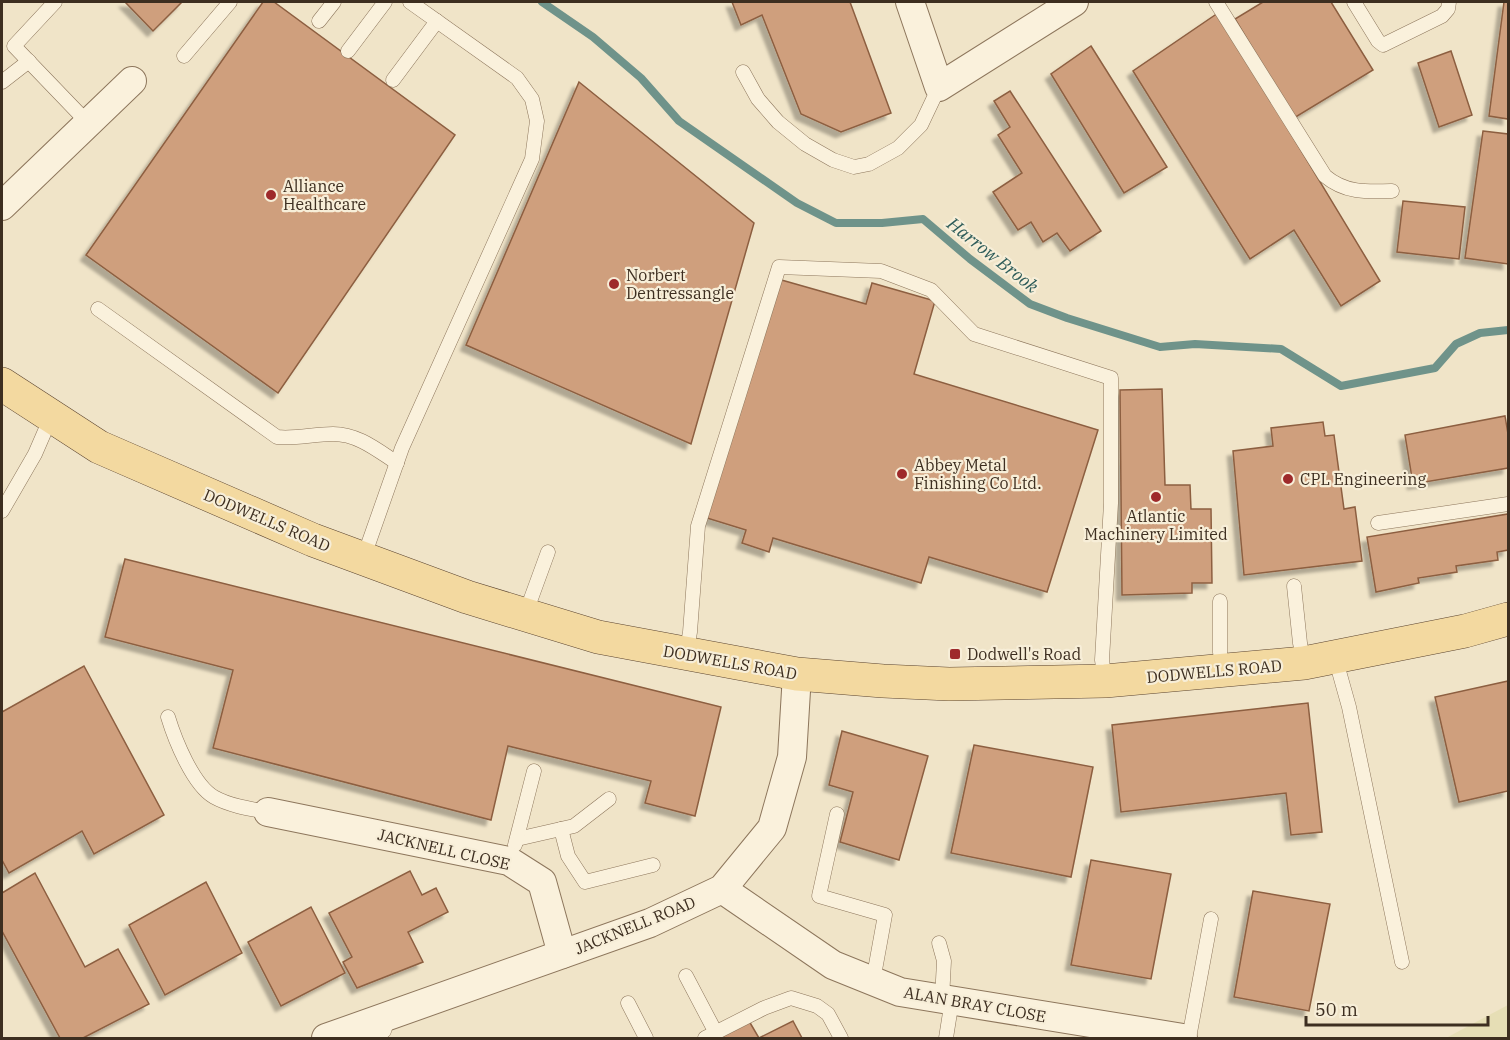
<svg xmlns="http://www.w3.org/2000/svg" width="1510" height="1040" viewBox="0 0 1510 1040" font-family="'IBM Plex Serif',serif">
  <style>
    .farmland { fill: #e6deb5 }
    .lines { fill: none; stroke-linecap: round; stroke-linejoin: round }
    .stream { stroke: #6f938a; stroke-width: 8 }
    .building { fill: #cf9f7d; stroke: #8d5f41; stroke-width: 1.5; filter: url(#shadow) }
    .lane-casing { stroke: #8d765c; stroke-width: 15 }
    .street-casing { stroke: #8d765c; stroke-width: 30 }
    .primary-casing { stroke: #5b4430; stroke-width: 34 }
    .lane { stroke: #faf1dc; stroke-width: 14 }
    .street { stroke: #faf1dc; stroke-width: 28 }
    .primary { stroke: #f3d9a0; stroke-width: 33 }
    .poi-dot { fill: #9e2a2b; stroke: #f7eed8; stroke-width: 2 }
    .labels { text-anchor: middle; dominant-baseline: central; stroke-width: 4.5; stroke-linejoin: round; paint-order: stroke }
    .poi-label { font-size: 16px; fill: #3d2e20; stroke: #f7eed8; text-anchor: start }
    .street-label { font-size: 16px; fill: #3d2e20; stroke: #f7eed8 }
    .water-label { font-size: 18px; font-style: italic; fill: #2f5d5a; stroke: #f7eed8 }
  </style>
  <defs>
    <filter id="shadow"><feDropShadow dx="-5.5" dy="5.5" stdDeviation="1.5" flood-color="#0004"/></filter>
  </defs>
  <rect width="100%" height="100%" fill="#f0e4c8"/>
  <!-- farmland -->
  <path class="farmland" d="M1508,1005v33h-62z"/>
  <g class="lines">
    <!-- stream -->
    <path class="stream" d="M542,2l51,35 48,41 38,43 118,82 39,20h46l41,-4 47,40 60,45 37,14 93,29 35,-3 86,5 60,37 94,-18 21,-24 24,-11 28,-3"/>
  </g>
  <!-- building -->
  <g class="building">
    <path d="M125,2h57l-29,29z"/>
    <path d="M263,2h11l181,133 -177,258 -192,-138z"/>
    <path d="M732,2h118l41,111 -50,19 -40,-18 -39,-99 -21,10z"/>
    <path d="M1263,2h68l42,68 -79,48 -59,-99z"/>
    <path d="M1504,2h4v117l-19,-3z"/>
    <path d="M1218,13l162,268 -39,25 -47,-76 -44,29 -117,-188z"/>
    <path d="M1091,46l76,121 -43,26 -73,-119z"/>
    <path d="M1451,51l21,64 -33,12 -21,-64z"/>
    <path d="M579,82l175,141 -63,221 -225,-99z"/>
    <path d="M1010,91l91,140 -31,20 -13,-18 -14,9 -12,-20 -13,8 -25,-38 29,-19 -24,-38 12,-8 -16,-26z"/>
    <path d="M1483,131l25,3v130l-43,-6z"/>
    <path d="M1403,201l62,6 -6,52 -62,-7z"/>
    <path d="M778,279l88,25 6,-21 63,18 -21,73 184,56 -51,162 -118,-35 -8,26 -148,-45 -4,14 -27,-9 4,-13 -39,-12z"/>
    <path d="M1162,389l3,96h25l1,24h20l1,74h-20v10l-70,2 -2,-205z"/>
    <path d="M1505,416l3,18v34l-95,16 -8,-49z"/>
    <path d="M1323,422l2,14 9,-1 10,74 11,-2 7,54 -118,14 -11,-124 40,-5 -2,-18z"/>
    <path d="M1508,514v36l-11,2 1,8 -42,6 1,6 -39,6 1,5 -43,9 -9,-55z"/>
    <path d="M125,559l596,148 -26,109 -50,-13 6,-22 -143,-35 -17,74 -278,-72 20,-78 -128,-33z"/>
    <path d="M84,666l80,149 -70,39 -12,-23 -73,42 -7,-13v-148z"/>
    <path d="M1508,681v110l-49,11 -24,-105z"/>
    <path d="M1308,703l14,129 -31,3 -5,-42 -165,19 -9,-87z"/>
    <path d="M842,731l86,25 -29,104 -59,-18 13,-50 -24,-7z"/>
    <path d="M974,745l119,22 -22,110 -120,-24z"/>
    <path d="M1091,860l80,14 -20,105 -80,-14z"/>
    <path d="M410,871l12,24 14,-7 12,24 -40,20 15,30 -66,26 -14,-26 9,-5 -23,-44z"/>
    <path d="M35,873l50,94 33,-18 31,55 -66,34h-23l-58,-107v-38z"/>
    <path d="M206,882l36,71 -77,42 -36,-70z"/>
    <path d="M1253,891l77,13 -21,107 -75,-14z"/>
    <path d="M311,907l34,66 -64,33 -33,-64z"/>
    <path d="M749,1021l10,17h-43z"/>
    <path d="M793,1021l9,17h-43z"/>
  </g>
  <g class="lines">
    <!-- lane casing -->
    <g class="lane-casing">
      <g id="lane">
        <path d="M55,2l-41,44 74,77"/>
        <path d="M1216,2l109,174c20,17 41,16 67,15"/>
        <path d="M1354,2l24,39 5,4 59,-29 6,-7 1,-7"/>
        <path d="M319,21l15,-19"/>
        <path d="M348,51l37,-49"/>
        <path d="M184,56l46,-54"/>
        <path d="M743,72l15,27 20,23 27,22 28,16 21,7 15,-3 29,-16 23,-23 18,-38"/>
        <path d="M393,80l44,-59"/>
        <path d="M2,82l27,-21"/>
        <path d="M98,309l179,128c19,2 37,-3 56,-3 25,0 44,16 64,29"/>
        <path d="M2,511l33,-57 16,-37"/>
        <path d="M1378,523l130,-19"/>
        <path d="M363,559l39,-111 130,-289 5,-38 -5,-22 -15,-21 -107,-76"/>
        <path d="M1294,586l6,57 4,20"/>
        <path d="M1220,601v51l3,18"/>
        <path d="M525,615l23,-63"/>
        <path d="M686,655l4,-23 8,-106 81,-259 102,4 50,19 43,44 137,44v125l-9,157 3,21"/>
        <path d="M1335,657l14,50 53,255"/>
        <path d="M168,717c7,23 25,68 46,80 16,9 37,12 54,15"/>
        <path d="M837,814l-18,82 66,19 -12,66"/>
        <path d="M561,829l7,27 17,26 68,-17"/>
        <path d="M517,839l57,-13 35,-27"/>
        <path d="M515,845l19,-74"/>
        <path d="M939,943l5,18 -2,38"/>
        <path d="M686,976l30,57"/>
        <path d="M628,1003l18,35"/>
        <path d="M374,1038l10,-7 4,-12"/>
        <path d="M705,1038l59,-30 27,-10 26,8 11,8 13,24"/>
        <path d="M946,1038l6,-38"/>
        <path d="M1189,1038l22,-119"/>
      </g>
    </g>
    <!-- street casing -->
    <g class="street-casing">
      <g id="street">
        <path d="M910,2l29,85 135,-85"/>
        <path d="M2,206l130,-125"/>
        <path d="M268,812l241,49 33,21 20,72"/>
        <path d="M722,889l111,76 67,27 283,46"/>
        <path d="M326,1038l324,-115 72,-34 50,-61 20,-71 5,-83"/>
      </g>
    </g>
    <!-- primary casing -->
    <g class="primary-casing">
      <path id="primary" d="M2,384l97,63 214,93 154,57 131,40 199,37 86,7 66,3 156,-3 199,-18 161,-32 43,-12"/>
    </g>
    <!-- lane -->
    <use href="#lane" class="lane"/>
    <!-- street -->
    <use href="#street" class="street"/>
    <!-- primary -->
    <use href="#primary" class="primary"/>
  </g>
  <!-- markers -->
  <g class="poi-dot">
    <circle cx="271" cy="195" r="6"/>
    <circle cx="614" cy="284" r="6"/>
    <circle cx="902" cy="474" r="6"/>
    <circle cx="1288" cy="479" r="6"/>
    <circle cx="1156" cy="497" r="6"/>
    <rect x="949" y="648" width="12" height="12" rx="3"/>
  </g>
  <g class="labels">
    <!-- poi labels -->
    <g class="poi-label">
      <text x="283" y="186">Alliance<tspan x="283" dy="18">Healthcare</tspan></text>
      <text x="626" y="275">Norbert<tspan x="626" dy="18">Dentressangle</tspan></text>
      <text x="914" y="465">Abbey Metal<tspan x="914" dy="18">Finishing Co Ltd.</tspan></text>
      <text x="1300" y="479">CPL Engineering</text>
      <text x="1156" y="516" text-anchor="middle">Atlantic<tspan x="1156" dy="18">Machinery Limited</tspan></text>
      <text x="967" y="654">Dodwell's Road</text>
    </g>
    <!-- street labels -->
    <g class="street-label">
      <text transform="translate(267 520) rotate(23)">DODWELLS ROAD</text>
      <text transform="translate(730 662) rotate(10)">DODWELLS ROAD</text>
      <text transform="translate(1214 671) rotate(-5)">DODWELLS ROAD</text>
      <text transform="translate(444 849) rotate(13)">JACKNELL CLOSE</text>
      <text transform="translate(635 925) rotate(-22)">JACKNELL ROAD</text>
      <text transform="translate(975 1004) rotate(10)">ALAN BRAY CLOSE</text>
    </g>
    <!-- water labels -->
    <g class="water-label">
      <text transform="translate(993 255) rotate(38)">Harrow Brook</text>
    </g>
  </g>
  <!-- border -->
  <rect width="1510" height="1040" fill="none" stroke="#3d2e20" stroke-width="6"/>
  <!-- scale -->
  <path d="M1306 1016v9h182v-9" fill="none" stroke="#3d2e20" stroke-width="3"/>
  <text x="1315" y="1016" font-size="18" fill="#3d2e20" stroke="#f7eed8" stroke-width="4.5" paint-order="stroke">50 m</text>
</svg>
